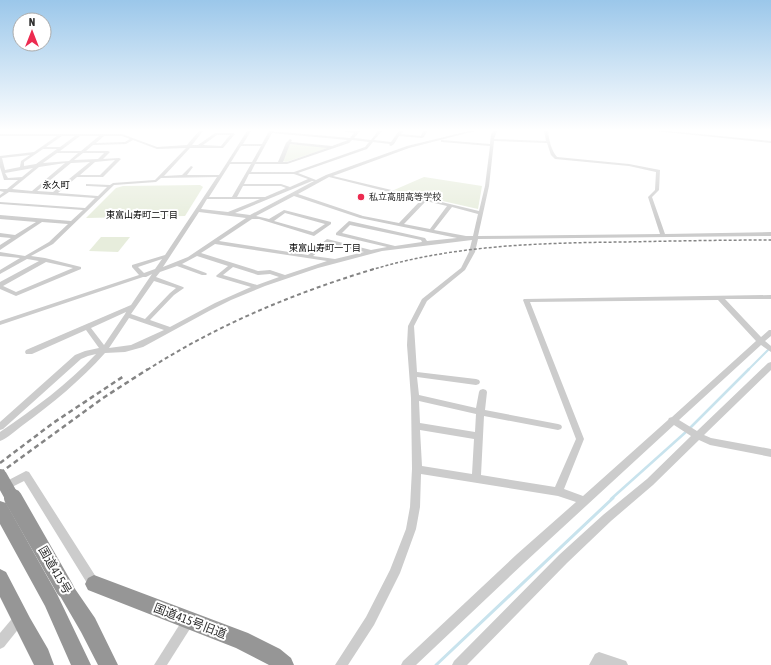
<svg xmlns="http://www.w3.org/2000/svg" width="771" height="665" viewBox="0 0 771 665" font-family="'Asap Condensed','Noto Sans JP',sans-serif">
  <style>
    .green { fill: #e7eddc }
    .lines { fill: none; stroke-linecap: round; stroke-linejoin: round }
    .stream-far2 { stroke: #c8e3ed; stroke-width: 2 }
    .stream-far1 { stroke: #c8e3ed; stroke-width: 2.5 }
    .stream { stroke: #c8e3ed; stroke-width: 3 }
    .minor { fill: #ccc; fill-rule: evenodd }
    .highway { fill: #969696; fill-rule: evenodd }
    .rail-far2 { stroke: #848484; stroke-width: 1.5; stroke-dasharray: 3 2; stroke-linecap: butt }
    .rail-far1 { stroke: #848484; stroke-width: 2; stroke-dasharray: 4 3; stroke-linecap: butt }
    .rail { stroke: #848484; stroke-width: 2.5; stroke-dasharray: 5 3.5; stroke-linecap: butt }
    .highway-bridge-far1 { stroke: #969696; stroke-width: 14 }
    .highway-bridge { stroke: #969696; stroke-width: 18 }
    .poi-dot { fill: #ec2b50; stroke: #fff; stroke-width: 1.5 }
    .labels { text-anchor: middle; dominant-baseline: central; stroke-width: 4; stroke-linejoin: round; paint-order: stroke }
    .far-neighbourhood-label { font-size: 9px; fill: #000; stroke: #fff }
    .far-poi-label { font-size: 9px; fill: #2f2f2f; stroke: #fff; text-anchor: start }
    .near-street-label { font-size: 12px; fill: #2f2f2f; stroke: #fff }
  </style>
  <rect width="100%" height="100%" fill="#fff"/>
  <!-- green -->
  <g class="green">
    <path d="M289,144l39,3v1l-42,14 -4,-1z"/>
    <path d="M424,177l58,9 -4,23 -84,-19z"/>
    <path d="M123,186l77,-1 3,2 -18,29 -99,2 30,-30z"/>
    <path d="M101,237h29l-12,15 -29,-1z"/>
  </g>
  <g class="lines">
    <!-- stream-far2 -->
    <path class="stream-far2" d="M748,370l23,-23"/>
    <!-- stream-far1 -->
    <g class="stream-far1">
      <path d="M690,428l59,-59"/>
      <path d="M611,499l76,-68"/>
    </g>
    <!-- stream -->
    <path class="stream" d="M436,665l177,-167"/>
    <!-- minor -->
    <g class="minor">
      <path d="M199,131h4l-11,14h6l17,-12h18l2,1 -12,14h-33l-26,28 18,-1 9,-9 2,1 -6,8h32l28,-44h4l-8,13h19l7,-13 81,7 4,-5 -13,-2h19l-6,7 17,2 7,-9h4l-8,9 17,2 8,-11h4l-2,3 20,2 2,-5h4l-3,6 -2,1 -23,-2 -5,8 -3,2 -2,-1 1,-1 -17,-2 -6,7 -69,24 18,7 10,-5 81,-29 62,-15h6l-66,17 -76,28 146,35 6,-25 5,-40 -48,-4h-1v-2l49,4 1,-9 2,-4h4l-3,8 52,2 -2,-10h4c1,9 3,19 9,26l72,7 31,6 -1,20 -7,7 13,37 106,-2v4l-293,3 -3,13 -10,18 -38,31 -13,25 3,46 59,7 3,1 1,2 -1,2 -3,1 -59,-8 2,18 57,13 3,-16 1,-2 3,-1 3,1 1,2 -2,18 73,14 3,1 1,2 -1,2 -3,1 -74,-14 -3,59 74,12 21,-48 -53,-139 1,-1 247,-4v4h-46l36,38 8,-7h2v6l-6,5 6,5v6l-10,-7 -82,75 18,11 71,-68 3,-1v8l-67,65 7,3 60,11v8l-61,-12 -11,-5 -46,45 -42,36 -44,42 -100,102h-15l2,-4 105,-106 44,-40 44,-36 44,-43 -17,-11 -150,138 -108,102h-15l2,-4 113,-106 60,-53 -18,-6 -137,-22 -1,33 -4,22 -16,44 -26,52 -26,40h-13l31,-48 24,-47 16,-41 4,-22 2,-38 -1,-71 -4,-53 1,-19 14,-27 39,-31 8,-16 3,-12 -90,11 -64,17 -53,18 -34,14 -22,11 -66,36 -18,5 -20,1c-24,27 -52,50 -82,72 -7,5 -15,13 -23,16v-9c34,-23 68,-48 96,-78l-8,2 -7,3 -78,70 -3,1v-8l75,-67 10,-4 14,-3 -13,-18 -54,24h-6l-1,-2 1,-2 105,-45 21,-31 -6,3h-3l-143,48v-4l139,-46 -7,-8v-2l33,-10 52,-78 -56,1 -5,4 -42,3 -61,59 -22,12 14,2 36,9v2l-65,27 -16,-7v-7l39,-21 -12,-2 -27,15v-4l20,-12 -20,-2v-4l25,4 24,-14 19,-18 -26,-2 -42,28v-5l11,-7 -11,-1v-4l15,2 21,-13 -36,-3v-4l71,6 12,-11 -83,-6v-2l85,6 10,-10 -86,-6 -9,6v-3l4,-3 -4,-1v-2h7l11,-9h-14l-4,-13v-11l34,-4 23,-16h-57v-2h122l35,13 30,-2zM272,133l76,7 -16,6 -41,-4 1,-2 -2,-1 -4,4 -8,19h-22zM217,135h13l-9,11 -18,-1zM62,136h13l-15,11h-14zM80,136h19l-18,15h-21zM104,136h18l8,3 -5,3 -29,1zM133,140l24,9 29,-1 -31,32 -42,3 -3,2 -24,-1v2h2l19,1 -9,9 -40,-3 19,-16h26l18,-18 -2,-1 -16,1 7,-7 -2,-1h-22l7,-6 33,-1zM352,140l17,2 -4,5 -71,25h-43l4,-8h32l62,-21zM494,141l53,2 4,12 4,4 74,7 27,6 -1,18 -7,7 12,37 -182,2 11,-50zM290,144l37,4 -40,14h-4zM241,146h20l-9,16h-21zM43,149h14l-21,15 -12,2v-4zM57,153h21l-9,8 -26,2zM83,153h21l-6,6 -24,1zM30,155l-9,6 -1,6 -15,3 -3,-12zM115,160l-15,15h-20l15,-13zM90,162l-37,30 -16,-1 34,-28zM65,163l-33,28 -20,-2 27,-22zM230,164h21l-19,33h-23zM33,168l-11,9 -14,1 -3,-5zM249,174h45l14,5 -18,8 -9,-3h-37zM329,177l92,23 -22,23 -36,-7 -65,-22zM312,181h2l-64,34 -15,-2zM243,186h38l5,2 -21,9h-28zM294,196l66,22 97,20 -30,3 -2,-3 -76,-17 -13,12v2l51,12 -16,3 -44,-11 -19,16 -89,-14 33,-22h7l55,17 17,-12v-2l-47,-12 -15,9 -13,-3zM207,199h53l-32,13 -27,-3zM426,201l21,5 -17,23 -26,-5zM452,207l26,7 -5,22h-7l-32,-6zM199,212l47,6 -58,39 -25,10zM285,213l40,11 -12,8 -39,-11zM350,225l71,15 1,2 -27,4 -53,-13zM328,243l36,9 -29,7 -22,-3zM215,244l112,17 -42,14 -15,-5 -12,1 -57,-18zM197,256l31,10 -11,9 -1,1 1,1 34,10 -36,16 -45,24 -20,-7 24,-25 10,-7 -1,-1 -27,-10 4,-5 17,-6 25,9h4l1,-1 -1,-1 -24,-9zM162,259l-7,10 -11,4 -6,-6zM46,262l27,6 -57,24 -13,-6zM233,267l25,8 12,-1 9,3 -22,8 -34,-10zM154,281l22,7 -6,5 -25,26 -14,-5zM718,300l38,41 -84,76 -3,1 -1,2 -85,76 -19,-7 20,-50 -54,-137zM126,312l-1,2 -21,31 -13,-17zM129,318l35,12 -33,15 -22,3zM419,401l57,13 -1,18 -55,-9zM420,430l54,9 -2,35 -50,-8z"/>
      <path d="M655,131h13l103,10v2z"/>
      <path d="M26,471l3,1 69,108 2,4 -2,4 -4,2 -4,-2 -66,-107 -20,10 -3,-1v-6z"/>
      <path d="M20,612l4,2 2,4 -2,4 -20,25 -4,2v-16l16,-19z"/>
      <path d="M189,614l4,2 2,4 -2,4 -26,41h-13l31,-49z"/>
      <path d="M599,652l27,9 2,4h-39l6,-11z"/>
    </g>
    <!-- highway -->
    <g class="highway">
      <path d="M0,501l6,2 51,91 34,71h-20l-26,-59 -45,-82z"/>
      <path d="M0,569l6,3 24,46 18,31 6,16h-20l-34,-68z"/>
      <path d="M94,575l154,58 32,16 11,9 3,7h-25l-33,-17 -148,-58 -3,-6 3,-6z"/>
      <path d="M65,580l6,3 24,35 23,47h-20l-17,-33 -25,-43 3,-6z"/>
    </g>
    <!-- rail-far2 -->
    <path class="rail-far2" d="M371,270c82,-25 167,-27 252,-28 49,-1 99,-2 148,-2"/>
    <!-- rail-far1 -->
    <path class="rail-far1" d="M147,370c70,-45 147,-77 227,-101"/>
    <!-- rail -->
    <g class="rail">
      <path d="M0,463l53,-40 71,-47"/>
      <path d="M0,473l103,-75 45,-29"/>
    </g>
    <!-- highway-bridge-far1 -->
    <path class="highway-bridge-far1" d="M0,476l13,23"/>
    <!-- highway-bridge -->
    <path class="highway-bridge" d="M13,498l52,91"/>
  </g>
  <!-- sky -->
  <linearGradient id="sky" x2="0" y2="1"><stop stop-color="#9bc7ea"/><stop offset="0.58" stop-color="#fff"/><stop offset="1" stop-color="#fff" stop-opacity="0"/></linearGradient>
  <rect width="771" height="224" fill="url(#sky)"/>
  <!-- markers -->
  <circle class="poi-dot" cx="361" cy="197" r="4"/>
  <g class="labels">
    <!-- far-neighbourhood labels -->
    <g class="far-neighbourhood-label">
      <text x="56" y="185">永久町</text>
      <text x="142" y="215">東富山寿町二丁目</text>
      <text x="325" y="248">東富山寿町一丁目</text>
    </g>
    <!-- far-poi labels -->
    <g class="far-poi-label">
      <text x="369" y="197">私立高朋高等学校</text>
    </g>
    <!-- near-street labels -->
    <g class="near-street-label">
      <text transform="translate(55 570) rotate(60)">国道415号</text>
      <text transform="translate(190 621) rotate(21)">国道415号旧道</text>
    </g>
  </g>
  <!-- north arrow -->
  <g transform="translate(32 32)"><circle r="19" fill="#ffffff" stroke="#acacac"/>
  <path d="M0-3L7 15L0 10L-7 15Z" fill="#ec2b50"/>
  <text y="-6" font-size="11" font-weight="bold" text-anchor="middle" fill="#2f2f2f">N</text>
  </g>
</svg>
